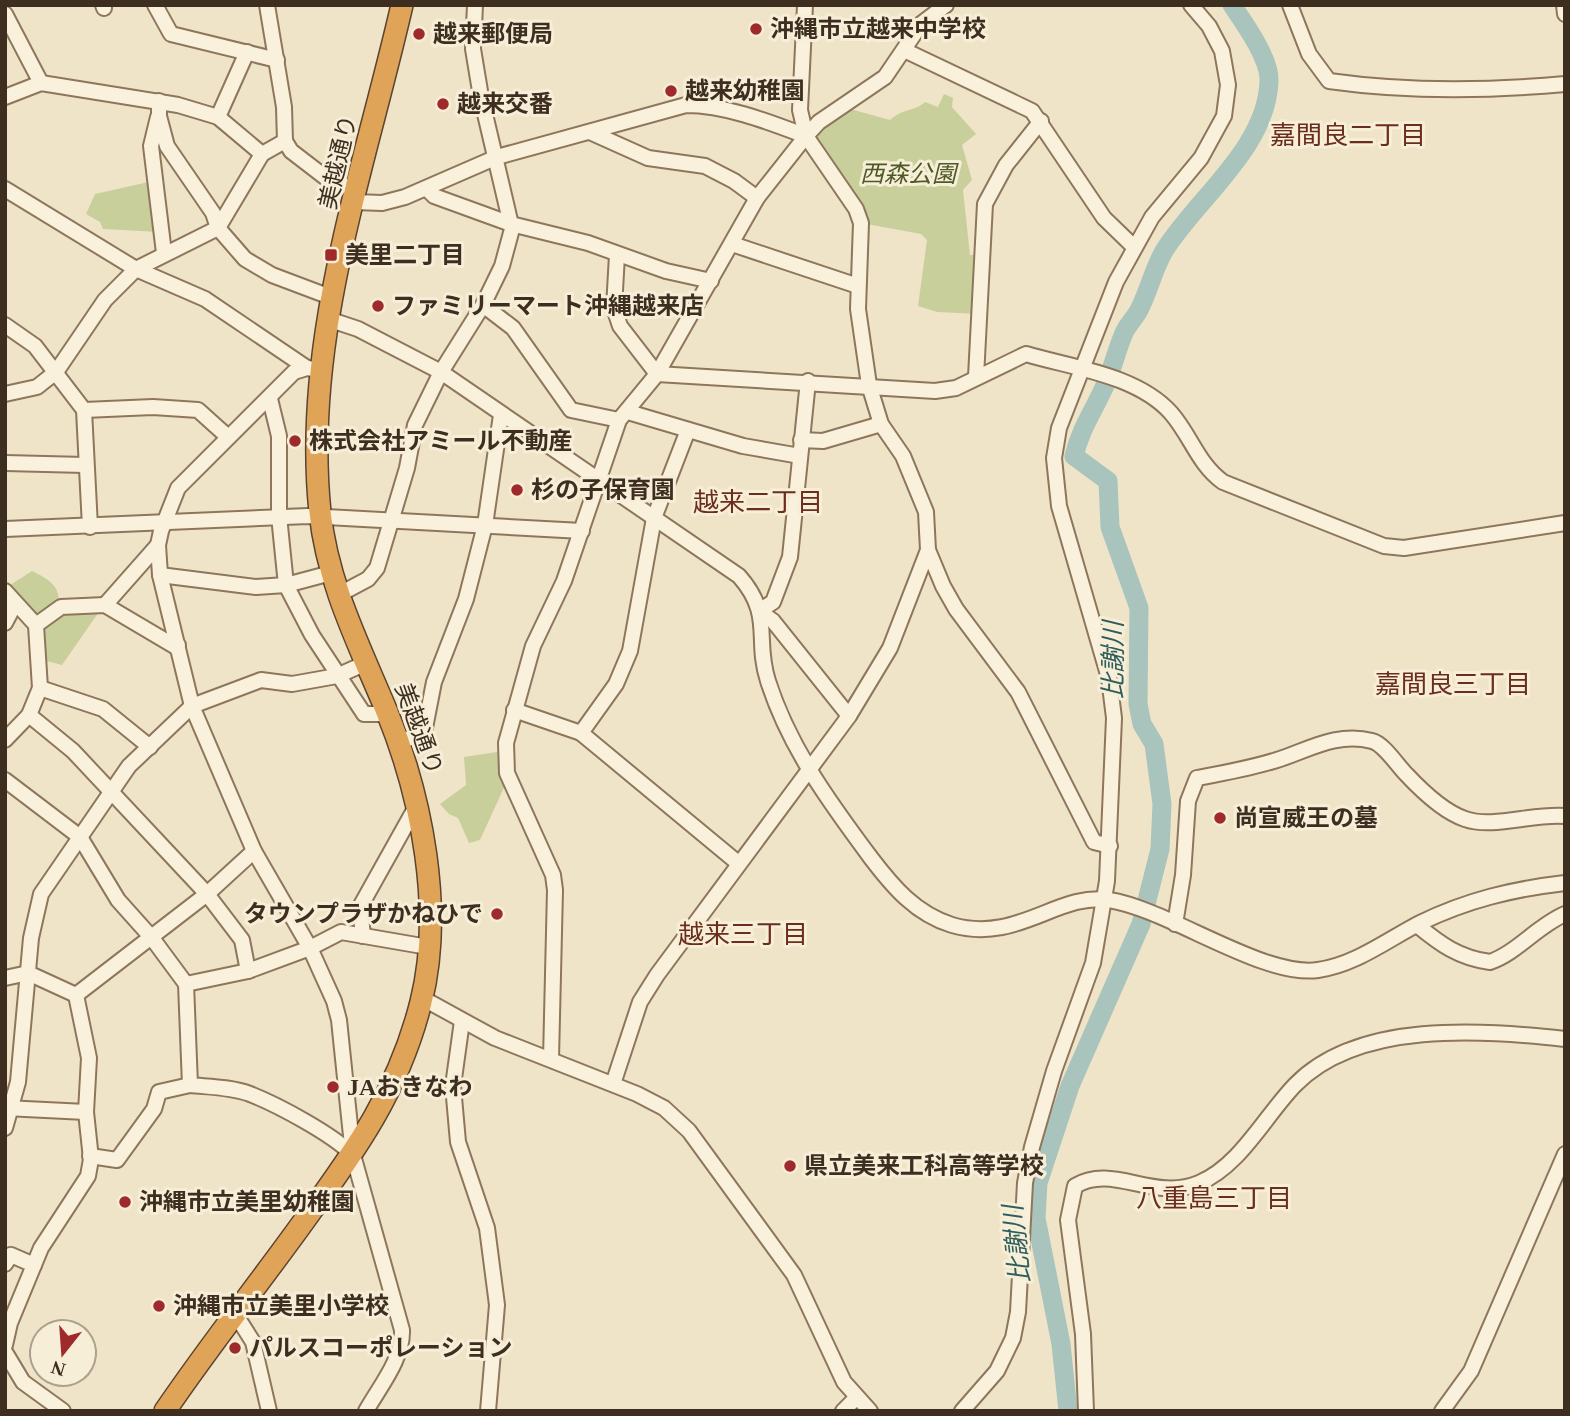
<svg xmlns="http://www.w3.org/2000/svg" width="1570" height="1416" viewBox="0 0 1570 1416" font-family="'Times New Roman','Noto Sans JP',serif">
  <style>
    .green { fill: #c9cf9b }
    .lines { fill: none; stroke-linecap: round; stroke-linejoin: round }
    .river { stroke: #a9c4bc; stroke-width: 19 }
    .minor-casing { stroke: #8d765c; stroke-width: 18 }
    .highway-casing { stroke: #5b4430; stroke-width: 24 }
    .minor { stroke: #faf1dc; stroke-width: 14 }
    .highway { stroke: #e0a458; stroke-width: 21 }
    .poi-dot { fill: #9e2a2b; stroke: #f7eed8; stroke-width: 2.5 }
    .labels { text-anchor: middle; dominant-baseline: central; stroke-width: 6; stroke-linejoin: round; paint-order: stroke }
    .poi-label { font-size: 24px; font-weight: bold; fill: #3d2e20; stroke: #f7eed8; text-anchor: start }
    .street-label { font-size: 24px; fill: #3d2e20; stroke: #f7eed8 }
    .park-label { font-size: 24px; font-style: italic; fill: #4d5a26; stroke: #f7eed8 }
    .neighbourhood-label { font-size: 26px; fill: #6b2e1e; stroke: #f7eed8 }
    .water-label { font-size: 26px; font-style: italic; fill: #2f5d5a; stroke: #f7eed8 }
  </style>
  <rect width="100%" height="100%" fill="#f0e4c8"/>
  <!-- green -->
  <g class="green">
    <path d="M944,94l9,4 -1,9 24,27 -14,11 10,35 -9,10 7,65 11,-1 -2,60 -42,-2 -19,-6 9,-66 -6,-6 -60,-11 -55,-87 37,-29 47,13c13,-12 26,-9 35,-18l13,5z"/>
    <path d="M153,181l6,51 -56,-3 -3,-7 -14,-8 9,-20z"/>
    <path d="M32,571c16,8 27,13 27,32l-21,15 -31,-31z"/>
    <path d="M101,609l-39,56 -27,-7 4,-32 23,-16z"/>
    <path d="M503,751l4,30 -27,59 -11,3 -11,-25 -9,-4 -9,-10 26,-19 -2,-28z"/>
  </g>
  <g class="lines">
    <!-- river -->
    <path class="river" d="M1068,1411l-7,-67 -25,-126 2,-35 32,-97 71,-162 19,-75 2,-45 -8,-60 -12,-20 -4,-20 1,-96 -29,-81 -2,-46 -34,-25c7,-29 21,-47 32,-73 7,-16 11,-34 18,-50 4,-9 11,-15 15,-23 10,-19 14,-40 25,-59 33,-53 103,-103 105,-170 1,-22 -24,-57 -37,-76"/>
    <!-- minor casing -->
    <g class="minor-casing">
      <g id="minor">
        <path d="M103,5l1,3"/>
        <path d="M155,5l16,29 106,26"/>
        <path d="M267,5l17,102 1,34 6,10 39,30 28,9"/>
        <path d="M805,5l-5,105 6,26 50,73 5,14 -3,86 11,76 12,39 22,32 23,56 2,38 15,36 13,23 62,83 76,150 16,4"/>
        <path d="M1290,5l19,49 20,27c78,11 158,10 236,3"/>
        <path d="M1564,5l1,9"/>
        <path d="M5,14l36,69"/>
        <path d="M904,50l128,61 72,107 30,29"/>
        <path d="M5,97l36,-14 137,22 40,12 44,37"/>
        <path d="M159,101v15l8,30 46,67 5,15 27,31 27,16 61,23"/>
        <path d="M158,117l-7,29 13,107"/>
        <path d="M218,117l29,-65"/>
        <path d="M590,132l58,26 57,8 29,15 23,17"/>
        <path d="M5,189l131,80 69,30 102,69"/>
        <path d="M427,189l7,7 77,28 77,19 78,28 45,10"/>
        <path d="M355,202l27,1 23,-6 92,-40 189,-52c40,0 83,17 120,31"/>
        <path d="M732,244l126,42"/>
        <path d="M617,255l-3,53 6,18 37,48 278,17 21,-3 70,-34c47,14 111,21 145,59 20,23 27,51 52,69l161,64 20,2 161,-25"/>
        <path d="M483,305l30,23 58,82 48,10"/>
        <path d="M328,319l30,10 83,43 298,204c35,40 15,62 29,105 21,66 62,122 103,177 22,29 45,56 81,67 65,19 106,-33 157,-25 59,9 154,78 209,70 37,-5 69,-30 102,-47 47,-23 93,-34 145,-40"/>
        <path d="M5,325l30,21 49,64 6,117"/>
        <path d="M320,370l-13,-2 -13,4 -116,116 -17,43 -3,14 2,30 32,131 62,145 56,97 24,53 5,19 14,135 49,175c1,29 -22,56 -36,81"/>
        <path d="M976,377l9,-173 21,-39 35,-44"/>
        <path d="M808,381l-18,176 -17,45 -14,9 14,10 76,95"/>
        <path d="M5,394l32,-7 19,-15 49,-72 31,-31 82,-41 44,-74 23,-13"/>
        <path d="M270,399l9,37v80l7,69 26,50 52,79h24"/>
        <path d="M84,410l69,-3 45,3 30,27"/>
        <path d="M628,412l115,34 57,10"/>
        <path d="M801,440l22,1 58,-17"/>
        <path d="M5,463l80,2"/>
        <path d="M5,529l303,-13 274,15"/>
        <path d="M160,575l96,12 30,-2 45,-12"/>
        <path d="M5,591l31,34"/>
        <path d="M338,595l30,-16 9,-11 30,-100 8,-43 26,-53 42,-67 19,-39 10,-37 -31,-132 -8,-48 2,-44"/>
        <path d="M105,605l53,-60"/>
        <path d="M5,623l10,-19"/>
        <path d="M40,688l63,21 47,38"/>
        <path d="M514,710l67,23 157,130"/>
        <path d="M29,715l44,36 134,143 35,46 6,31"/>
        <path d="M581,733l35,-49 14,-33 24,-133 34,-88"/>
        <path d="M5,740l24,-25 11,-27 -4,-63 25,-18 44,-2 71,42 2,-2"/>
        <path d="M399,741l20,-5 6,-8 9,-46 32,-83 19,-74 16,-110"/>
        <path d="M5,780l75,57 38,63 34,38 34,46 4,101c20,2 41,2 60,9 28,11 82,40 103,61"/>
        <path d="M1175,924l8,-49 5,-74 9,-23c27,-5 56,-10 83,-19 30,-10 58,-27 92,-18 12,3 25,24 34,33 15,16 38,38 59,45 28,10 68,-6 100,-3"/>
        <path d="M1417,925c23,19 42,33 73,37 28,-10 47,-36 75,-48"/>
        <path d="M363,936l-3,-29 57,-102"/>
        <path d="M5,978l23,-5 48,22 131,-101 47,-43"/>
        <path d="M186,984l62,-13 62,-23 31,-16 87,15"/>
        <path d="M422,998l73,40 142,56 27,14 25,23 105,144 50,107 26,29"/>
        <path d="M462,1021l-9,65 5,56 29,86 10,77 -9,106"/>
        <path d="M551,1059l4,-169 -2,-15 -46,-102 -1,-30 27,-97 31,-65 55,-161 38,-46 100,-176 49,-62 13,-14 66,-45 36,-53 25,-19"/>
        <path d="M613,1084l27,-82 17,-27 192,-259 41,-68 38,-98"/>
        <path d="M5,1108l81,4"/>
        <path d="M5,1128l13,-46 13,-144 10,-44 88,-128 63,-60 69,-26 31,4 45,-8 29,-13"/>
        <path d="M90,1156l27,4 37,-51 5,-17 31,-7"/>
        <path d="M5,1264l6,-9 23,10"/>
        <path d="M236,1315l17,27 16,69"/>
        <path d="M5,1345l5,-22 31,-75 47,-72 3,-17 -5,-47 3,-54 -13,-63"/>
        <path d="M5,1352l18,30 40,29"/>
        <path d="M843,1411l13,-13"/>
        <path d="M962,1411l35,-40 16,-33 5,-26 7,-129 7,-36 22,-76 39,-108 14,-82 7,-163 -5,-40 -50,-172 -5,-48 5,-30 57,-146 36,-65 49,-59 23,-42 4,-31 -6,-34 -13,-25 -18,-21"/>
        <path d="M1086,1411l-3,-77 -15,-114 7,-34c38,-23 78,16 124,-3 41,-17 66,-67 96,-98 63,-65 187,-55 270,-46"/>
        <path d="M1442,1411l29,-40 94,-217"/>
      </g>
    </g>
    <!-- highway casing -->
    <g class="highway-casing">
      <path id="highway" d="M165,1411c44,-65 93,-126 139,-190 52,-71 95,-131 117,-219 23,-92 1,-204 -34,-290 -27,-65 -60,-129 -67,-200 -18,-172 44,-341 82,-507"/>
    </g>
    <!-- minor -->
    <use href="#minor" class="minor"/>
    <!-- highway -->
    <use href="#highway" class="highway"/>
  </g>
  <!-- markers -->
  <g class="poi-dot">
    <circle cx="756" cy="29" r="7"/>
    <circle cx="419" cy="34" r="7"/>
    <circle cx="671" cy="91" r="7"/>
    <circle cx="443" cy="104" r="7"/>
    <rect x="324" y="248" width="14" height="14" rx="3.5"/>
    <circle cx="378" cy="306" r="7"/>
    <circle cx="295" cy="441" r="7"/>
    <circle cx="517" cy="490" r="7"/>
    <circle cx="1220" cy="818" r="7"/>
    <circle cx="497" cy="914" r="7"/>
    <circle cx="333" cy="1087" r="7"/>
    <circle cx="790" cy="1166" r="7"/>
    <circle cx="125" cy="1202" r="7"/>
    <circle cx="159" cy="1306" r="7"/>
    <circle cx="235" cy="1348" r="7"/>
  </g>
  <g class="labels">
    <!-- poi labels -->
    <g class="poi-label">
      <text x="770" y="29">沖縄市立越来中学校</text>
      <text x="433" y="34">越来郵便局</text>
      <text x="685" y="91">越来幼稚園</text>
      <text x="457" y="104">越来交番</text>
      <text x="345" y="255">美里二丁目</text>
      <text x="392" y="306">ファミリーマート沖縄越来店</text>
      <text x="309" y="441">株式会社アミール不動産</text>
      <text x="531" y="490">杉の子保育園</text>
      <text x="1234" y="818">尚宣威王の墓</text>
      <text x="483" y="914" text-anchor="end">タウンプラザかねひで</text>
      <text x="347" y="1087">JAおきなわ</text>
      <text x="804" y="1166">県立美来工科高等学校</text>
      <text x="139" y="1202">沖縄市立美里幼稚園</text>
      <text x="173" y="1306">沖縄市立美里小学校</text>
      <text x="249" y="1348">パルスコーポレーション</text>
    </g>
    <!-- street labels -->
    <g class="street-label">
      <text transform="translate(338 162) rotate(-77)">美越通り</text>
      <text transform="translate(419 729) rotate(70)">美越通り</text>
    </g>
    <!-- park labels -->
    <g class="park-label">
      <text x="908" y="174">西森公園</text>
    </g>
    <!-- neighbourhood labels -->
    <g class="neighbourhood-label">
      <text x="1348" y="135">嘉間良二丁目</text>
      <text x="758" y="502">越来二丁目</text>
      <text x="1453" y="684">嘉間良三丁目</text>
      <text x="743" y="934">越来三丁目</text>
      <text x="1214" y="1198">八重島三丁目</text>
    </g>
    <!-- water labels -->
    <g class="water-label">
      <text transform="translate(1113 660) rotate(-90)">比謝川</text>
      <text transform="translate(1017 1244) rotate(-96)">比謝川</text>
    </g>
  </g>
  <!-- border -->
  <rect width="1570" height="1416" fill="none" stroke="#3d2e20" stroke-width="14"/>
  <!-- north arrow -->
  <g transform="translate(63 1353) rotate(197)"><circle r="33" fill="#f7eed8" stroke="#ada18e" stroke-width="2"/>
  <path d="M0-5L12 26L0 18L-12 26Z" fill="#9e2a2b"/>
  <text y="-10" font-size="19" font-weight="bold" text-anchor="middle" fill="#3d2e20">N</text>
  </g>
</svg>
